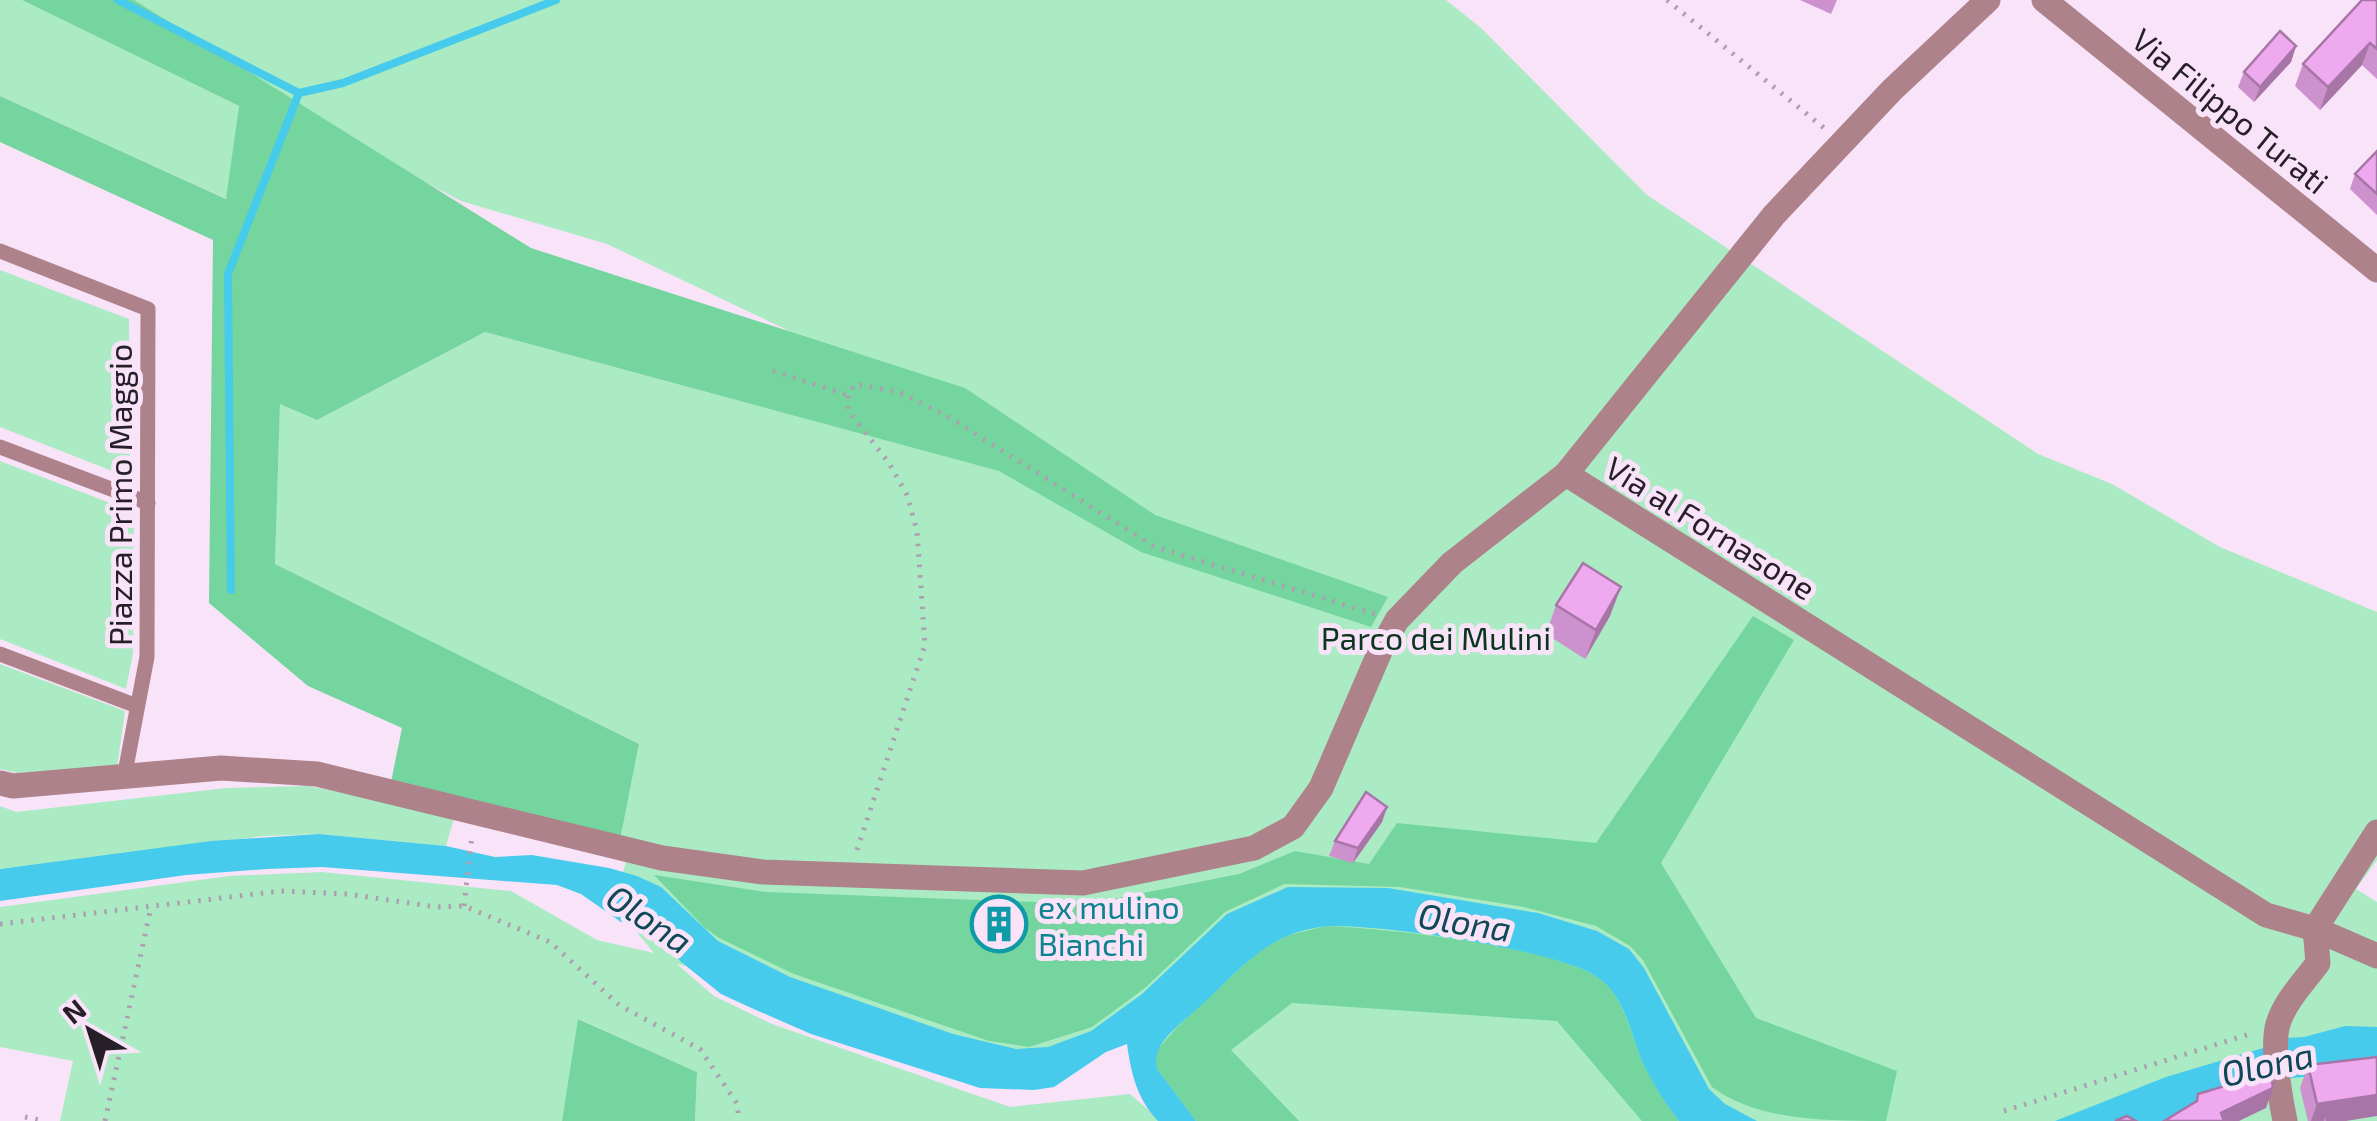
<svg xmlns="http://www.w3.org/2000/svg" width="2377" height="1121" viewBox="0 0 2377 1121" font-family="'Exo 2',sans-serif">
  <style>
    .green { fill: #aaebc3 }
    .forest { fill: #74d59e }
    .water { fill: #47cbec }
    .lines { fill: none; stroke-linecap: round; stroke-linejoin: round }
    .stream { stroke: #47cbec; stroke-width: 8 }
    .path { stroke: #af9eaf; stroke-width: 5; stroke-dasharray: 2.5 8; stroke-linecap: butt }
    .lane { stroke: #ae828a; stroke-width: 15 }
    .street { stroke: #ae828a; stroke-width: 25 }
    .wall { fill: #cd91ce }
    .shaded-wall { fill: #a776a7 }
    .building { fill: #eea9ef; stroke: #a776a7; stroke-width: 2.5 }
    .labels { text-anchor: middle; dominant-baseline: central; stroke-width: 10; stroke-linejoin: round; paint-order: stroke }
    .street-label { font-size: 32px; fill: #261f27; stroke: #f9e3f9 }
    .park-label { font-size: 32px; fill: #0b3620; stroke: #f9e3f9 }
    .culture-label { font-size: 32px; fill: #0d838f; stroke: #f9e3f9; text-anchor: start }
    .water-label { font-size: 35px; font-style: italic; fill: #0f4856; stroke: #f9e3f9 }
  </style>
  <rect width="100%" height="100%" fill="#f9e3f9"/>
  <!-- green -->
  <g class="green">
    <path d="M0,0h22l217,106 -12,93 -227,-103z"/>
    <path d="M108,0h1338l35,28 166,167 391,259 74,30 108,63 157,65v248l-21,29 21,13v219h-1197l-46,-83 -162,43 -167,-85 -128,-32 37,32 58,28 238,83 120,-13 31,27h-466l2,-49 -118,-53 -17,102h-502l13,-60 -73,-14v-140l229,-31 93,-4 189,19 86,49 57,13 -41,-49 19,-61 -12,-3 19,-96 -364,-180 5,-161 37,17 168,-88 496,134 16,-36 -390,-186 -146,-43 -360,-189z"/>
    <path d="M0,270l129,49 1,159 -130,-51z"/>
    <path d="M0,461l134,51 -1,142 -7,35 -126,-50z"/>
    <path d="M0,664l125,47 -8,57 -100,5 -17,-4z"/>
    <path d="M309,786l146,29 -9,31 -127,-12 -54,2 -265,33v-63l16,6 210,-24z"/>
  </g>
  <!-- forest -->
  <g class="forest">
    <path d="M22,0h112l397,248 434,140 190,127 233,82 -17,30 -230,-75 -142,-81 -514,-139 -168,88 -37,-16 -5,160 364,180 -19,96 -229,-58 11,-54 -94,-42 -99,-83 4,-363 -213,-98v-46l226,103 13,-93z"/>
    <path d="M1753,616l41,24 -133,223 95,155 141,53 -11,50c-59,0 -128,0 -174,-34l-69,-127 -13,-14 -34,-20 -72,-19 -124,-20 -116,-3 -59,28 -80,76 -53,39 -63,20 -40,-6 -195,-67 -75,-36 -15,-11 -50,-52 112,17 322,12 151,-30 56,-23 74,13 28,-41 199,20z"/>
    <path d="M1326,926c54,2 250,21 282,60 18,21 24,52 35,76 10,22 22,41 36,59h-37l-85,-100 -265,-18 -61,47 68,71h-103l-39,-52 -3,-8 5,-13 18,-21 84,-78 28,-14z"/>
    <path d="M578,1019l119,53 -2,49h-133z"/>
  </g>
  <!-- water -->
  <g class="water">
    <path d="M319,834l127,12 49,11 37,-2 77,13 28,8 24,11 57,54 72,36 163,57 63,15 32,-2 43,-16 51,-37 85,-80 61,-27 100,1 150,25 59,18 32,18 15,19 65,121 16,15 32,17h-78c-14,-18 -26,-37 -36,-58 -12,-28 -19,-69 -46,-86 -38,-27 -218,-53 -268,-51 -12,1 -26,4 -37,8 -39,15 -65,49 -95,75 -16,15 -47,35 -40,60l39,52h-38c-21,-22 -27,-48 -31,-77l-21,8 -52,35 -20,3 -54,-2 -169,-54 -64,-28 -26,-12 -41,-33 -23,-28 -18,-9 -18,-2 -40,-28 -24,-9 -235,-18 -55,2 -81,6 -186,26v-32l211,-28z"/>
    <path d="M2345,1026l32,1v42l-93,10 -115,42h-114l111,-44 104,-31 16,-8 18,-1z"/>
  </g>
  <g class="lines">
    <!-- stream -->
    <g class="stream">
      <path d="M118,0l181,93"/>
      <path d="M231,590l-3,-316 71,-181 44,-10 213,-83"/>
    </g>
    <!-- path -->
    <g class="path">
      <path d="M1667,0l157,128"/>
      <path d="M773,371l75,24"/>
      <path d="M857,850l68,-205 -8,-114 -10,-36 -18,-32 -41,-53v-15l7,-11 44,8 48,24 208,131 220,67"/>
      <path d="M464,906l8,-71"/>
      <path d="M0,924l281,-33 66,3 89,13 28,-1 86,36 69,63 81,44 38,56v16"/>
      <path d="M2004,1111l246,-77"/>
      <path d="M25,1117l19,4"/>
      <path d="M105,1121l46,-214"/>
    </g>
    <!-- lane -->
    <g class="lane">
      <path d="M0,251l148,58 -1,348 -23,121"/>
      <path d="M0,447l148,56"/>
      <path d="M0,654l137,52"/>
    </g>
    <!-- street -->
    <g class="street">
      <path d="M2044,0l333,270"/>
      <path d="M1566,474l700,441 49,14 62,27"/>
      <path d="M0,783l13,3 208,-18 96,6 345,84 101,14 320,11 171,-35 39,-21 28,-39 60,-139 16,-29 55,-57 114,-89 208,-259 118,-125 96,-90"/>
      <path d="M2315,929l62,-97"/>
      <path d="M2285,1121c-5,-25 -14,-73 -7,-97 7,-23 26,-42 40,-61l-3,-34"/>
    </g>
  </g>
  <!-- wall -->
  <g class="wall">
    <path d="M1800,0h37l-6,14z"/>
    <path d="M2377,0v79l-15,-14 -42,45 -25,-24 8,-22z"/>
    <path d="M2296,46l-5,16 -37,40 -16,-15 6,-15z"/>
    <path d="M2377,151v64l-27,-26 5,-15z"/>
    <path d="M1556,605l54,11 -25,43 -39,-25z"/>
    <path d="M1387,807l-5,15 -29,41 -24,-7 6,-15z"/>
    <path d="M2308,1065l38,56h-38l-8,-33z"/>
  </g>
  <!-- shaded-wall -->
  <g class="shaded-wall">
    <path d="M2370,43l-8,22 -42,45 8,-23z"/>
    <path d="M2296,46l-5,16 -37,40 6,-15z"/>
    <path d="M1621,587l-11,29 -25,43 11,-29z"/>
    <path d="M1387,807l-5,15 -29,41 5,-15z"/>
    <path d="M2273,1088l-7,20 -27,13h-21l3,-8z"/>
    <path d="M2377,1095v21l-31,5h-20l-1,-4 -1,4h-13l6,-17z"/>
  </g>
  <!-- building -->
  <g class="building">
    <path d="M2362,0h15v49l-7,-6 -42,44 -25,-23z"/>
    <path d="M2280,31l16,15 -36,41 -16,-15z"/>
    <path d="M2377,151v43l-22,-20z"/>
    <path d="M1583,563l38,24 -25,43 -40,-25z"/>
    <path d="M1366,792l21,15 -29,41 -23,-7z"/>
    <path d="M2377,1057v38l-60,9 -9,-39z"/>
    <path d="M2271,1072l2,16 -52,25 3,8h-60l33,-20 1,-7z"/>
    <path d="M2127,1116l9,5h-21z"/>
  </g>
  <!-- icons -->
  <defs>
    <g id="building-ring" transform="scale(2.875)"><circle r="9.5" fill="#f9e3f9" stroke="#0f9aa8" stroke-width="1.5"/><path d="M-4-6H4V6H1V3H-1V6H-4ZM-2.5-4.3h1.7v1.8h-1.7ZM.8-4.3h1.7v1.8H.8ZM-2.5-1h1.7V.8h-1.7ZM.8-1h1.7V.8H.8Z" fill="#0f9aa8"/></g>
  </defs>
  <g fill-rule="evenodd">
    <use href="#building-ring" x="999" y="924"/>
  </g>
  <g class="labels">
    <!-- street labels -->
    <g class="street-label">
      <text transform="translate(2231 110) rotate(39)">Via Filippo Turati</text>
      <text transform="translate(119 495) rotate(-90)">Piazza Primo Maggio</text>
      <text transform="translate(1711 527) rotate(32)">Via al Fornasone</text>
    </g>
    <!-- park labels -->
    <g class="park-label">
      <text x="1436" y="637">Parco dei Mulini</text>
    </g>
    <!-- culture labels -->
    <g class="culture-label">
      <text x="1038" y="906">ex mulino<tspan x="1038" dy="37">Bianchi</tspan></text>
    </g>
    <!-- water labels -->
    <g class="water-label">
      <text transform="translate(650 918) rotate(34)">Olona</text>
      <text transform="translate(1465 921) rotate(9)">Olona</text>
      <text transform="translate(2267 1063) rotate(-13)">Olona</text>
    </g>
  </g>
  <!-- north arrow -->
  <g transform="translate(90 1031) rotate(321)" stroke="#f9e3f9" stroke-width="8" paint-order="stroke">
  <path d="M0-8L18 38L0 25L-18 38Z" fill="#261f27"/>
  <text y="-15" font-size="28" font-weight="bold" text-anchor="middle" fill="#261f27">N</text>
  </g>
</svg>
